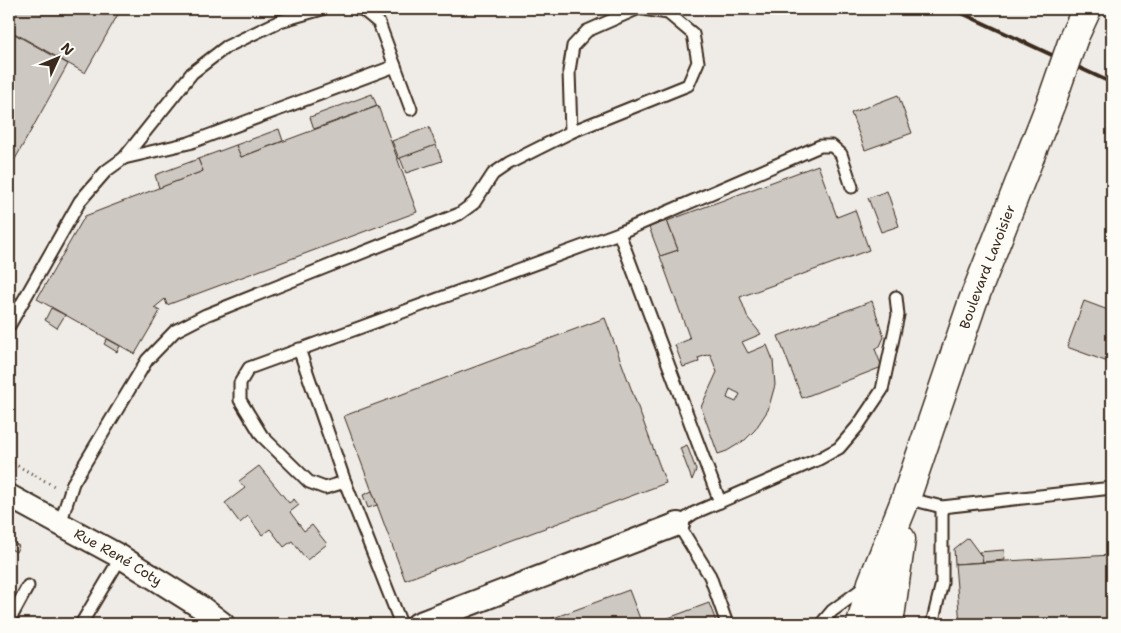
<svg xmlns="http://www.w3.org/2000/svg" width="1121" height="633" viewBox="0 0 1121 633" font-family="'Shantell Sans',sans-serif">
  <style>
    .built { fill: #efece7 }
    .building { fill: #cdc8c2; stroke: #3b2a1e; fill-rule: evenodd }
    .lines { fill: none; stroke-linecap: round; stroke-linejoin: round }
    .lane-casing { stroke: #3b2a1e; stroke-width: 15 }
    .street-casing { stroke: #3b2a1e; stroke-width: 26 }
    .secondary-casing { stroke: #3b2a1e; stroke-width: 31 }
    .path { stroke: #3b2a1e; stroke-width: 3; stroke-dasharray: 1 4; stroke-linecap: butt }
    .lane { stroke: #fdfcf7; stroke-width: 11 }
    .street { stroke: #fdfcf7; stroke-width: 22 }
    .secondary { stroke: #fdfcf7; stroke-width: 28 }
    .rail { stroke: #3b2a1e; stroke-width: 4 }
    .secondary-bridge-casing { stroke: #3b2a1e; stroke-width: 31; stroke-linecap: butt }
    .secondary-bridge { stroke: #fdfcf7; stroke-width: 28 }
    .labels { text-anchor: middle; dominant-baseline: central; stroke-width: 4.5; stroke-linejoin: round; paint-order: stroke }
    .street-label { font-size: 14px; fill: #3b2a1e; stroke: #fdfcf7 }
  </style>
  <rect width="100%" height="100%" fill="#fdfcf7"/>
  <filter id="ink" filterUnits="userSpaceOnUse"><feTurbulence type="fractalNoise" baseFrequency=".02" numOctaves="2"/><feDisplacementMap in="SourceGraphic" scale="10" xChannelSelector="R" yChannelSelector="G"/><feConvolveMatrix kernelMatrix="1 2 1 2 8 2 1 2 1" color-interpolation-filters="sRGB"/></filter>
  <g filter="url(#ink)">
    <!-- built -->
    <rect class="built" x="9" y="9" width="1103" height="615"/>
    <!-- building -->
    <g class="building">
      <path d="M9,9h112l-36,64 -76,-43z"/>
      <path d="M9,31l59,33 -59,106z"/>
      <path d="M372,94l5,12 -63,23 -4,-12z"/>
      <path d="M898,95l14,38 -47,17 -14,-37z"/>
      <path d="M378,106l39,106 -250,93 -2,-6 -11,9 6,3 -25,43 -98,-55 48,-83 118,-45 -5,-12 38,-14 5,12z"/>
      <path d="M429,127l7,18 -37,14 -7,-18z"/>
      <path d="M279,129l4,12 -42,16 -5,-12z"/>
      <path d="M436,145l6,16 -36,12 -6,-15z"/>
      <path d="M198,159l5,12 -44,17 -4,-13z"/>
      <path d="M818,165l19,52 18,-7 14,40 -129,47 8,21 13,16 -19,8 6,11 19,-8 6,15 2,25 -7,25 -13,20 -10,10 -18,11 -9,3 -17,-47 16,-35 -7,-18 -12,4 1,4 -16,5 -8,-22 15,-6 -30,-83 18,-6 -11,-29zM730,389l10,5 -4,8 -9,-4z"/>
      <path d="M887,191l12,35 -18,6 -13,-34z"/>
      <path d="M667,221l11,29 -18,6 -11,-29z"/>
      <path d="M872,301l12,36 -4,9 -5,3 7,18 -80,31 -24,-62z"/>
      <path d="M1084,301l24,9 1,-3 3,1v42l-4,12 -41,-15z"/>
      <path d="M51,308l14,7 -8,13 -12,-8z"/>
      <path d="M605,318l61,165 -261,97 -61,-164z"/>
      <path d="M107,339l13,7 -3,6 -13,-8z"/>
      <path d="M687,445l9,25 -4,10 -12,-32z"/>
      <path d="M259,466l30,37 5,-4 5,6 -9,7 14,19 8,-6 15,19 -20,16 -15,-19 -8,6 -14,-18 -8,6 -14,-19 -8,7 -15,-20 20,-15 -6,-7z"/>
      <path d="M372,491l5,14 -9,3 -5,-13z"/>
      <path d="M968,538l14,19 1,5 -28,2 -1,-15z"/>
      <path d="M11,541l8,5 -3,6 -7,-4z"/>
      <path d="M1004,550l1,10 -22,2 -1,-5 -3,-5z"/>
      <path d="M1112,555v69h-152l-5,-60z"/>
      <path d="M629,590l13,34h-105z"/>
      <path d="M709,603l8,21h-65z"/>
    </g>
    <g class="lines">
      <!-- lane casing -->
      <g class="lane-casing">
        <g id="lane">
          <path d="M358,9h4l17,14 32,86"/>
          <path d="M571,132l-2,-61 4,-25 14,-15 50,-22"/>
          <path d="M124,158l68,-85 34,-26 54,-26 42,-12"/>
          <path d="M619,233l101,269"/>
          <path d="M9,326l71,-125 26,-30 18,-13 65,-15 206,-77"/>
          <path d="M299,349l46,133 56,142"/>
          <path d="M345,482l-20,6 -16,-6 -47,-46 -22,-36v-17l9,-15 370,-135 201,-87h12l9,8 11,33"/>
          <path d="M906,498l36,9 170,-19"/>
          <path d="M60,524l13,-41 74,-123 28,-29 31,-16 253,-101 15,-11 19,-29 16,-11 62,-31 117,-47 10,-23 -5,-28 -25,-21 -25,-4"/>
          <path d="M9,621l19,-35"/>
          <path d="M81,624l40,-67"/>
          <path d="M727,624l-17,-48 -32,-52 16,-11 125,-54 20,-11 18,-21 25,-37 16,-75 -2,-18"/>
          <path d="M821,624l11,-13 34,-25"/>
          <path d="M932,624l10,-41v-76"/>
        </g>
      </g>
      <!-- street casing -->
      <g class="street-casing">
        <g id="street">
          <path id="s1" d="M9,496l112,61 81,51 21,16"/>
          <path d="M418,624l260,-100"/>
        </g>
      </g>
      <!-- secondary casing -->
      <g class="secondary-casing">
        <g id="secondary">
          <path d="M1074,37l13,-28"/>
          <path id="s2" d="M861,624l11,-41 34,-85 67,-197 78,-198"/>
          <path d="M889,624l12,-85"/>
        </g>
      </g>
      <!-- path -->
      <path class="path" d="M9,461l47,26"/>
      <!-- lane -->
      <use href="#lane" class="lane"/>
      <!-- street -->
      <use href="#street" class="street"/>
      <!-- secondary -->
      <use href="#secondary" class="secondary"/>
      <!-- rail -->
      <path class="rail" d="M953,9l159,74"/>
      <!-- secondary-bridge casing -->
      <g class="secondary-bridge-casing">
        <path id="secondary-bridge" d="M1051,103l23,-66"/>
      </g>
      <!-- secondary-bridge -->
      <use href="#secondary-bridge" class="secondary-bridge"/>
    </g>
  </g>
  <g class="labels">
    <!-- street labels -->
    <g class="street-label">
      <text stroke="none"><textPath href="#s2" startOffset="379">Boulevard Lavoisier</textPath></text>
      <text stroke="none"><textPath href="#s1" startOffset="125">Rue René Coty</textPath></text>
    </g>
  </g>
  <!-- margin -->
  <rect width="1121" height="633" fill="none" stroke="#fdfcf7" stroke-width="30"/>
  <rect x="15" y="15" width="1091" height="603" fill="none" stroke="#3b2a1e" stroke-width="2" filter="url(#ink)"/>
  <!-- north arrow -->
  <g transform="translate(58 58) rotate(46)" stroke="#fdfcf7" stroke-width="4" paint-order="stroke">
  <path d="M0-4L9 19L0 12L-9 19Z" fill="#3b2a1e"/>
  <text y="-8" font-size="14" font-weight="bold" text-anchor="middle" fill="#3b2a1e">N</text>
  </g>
</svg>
